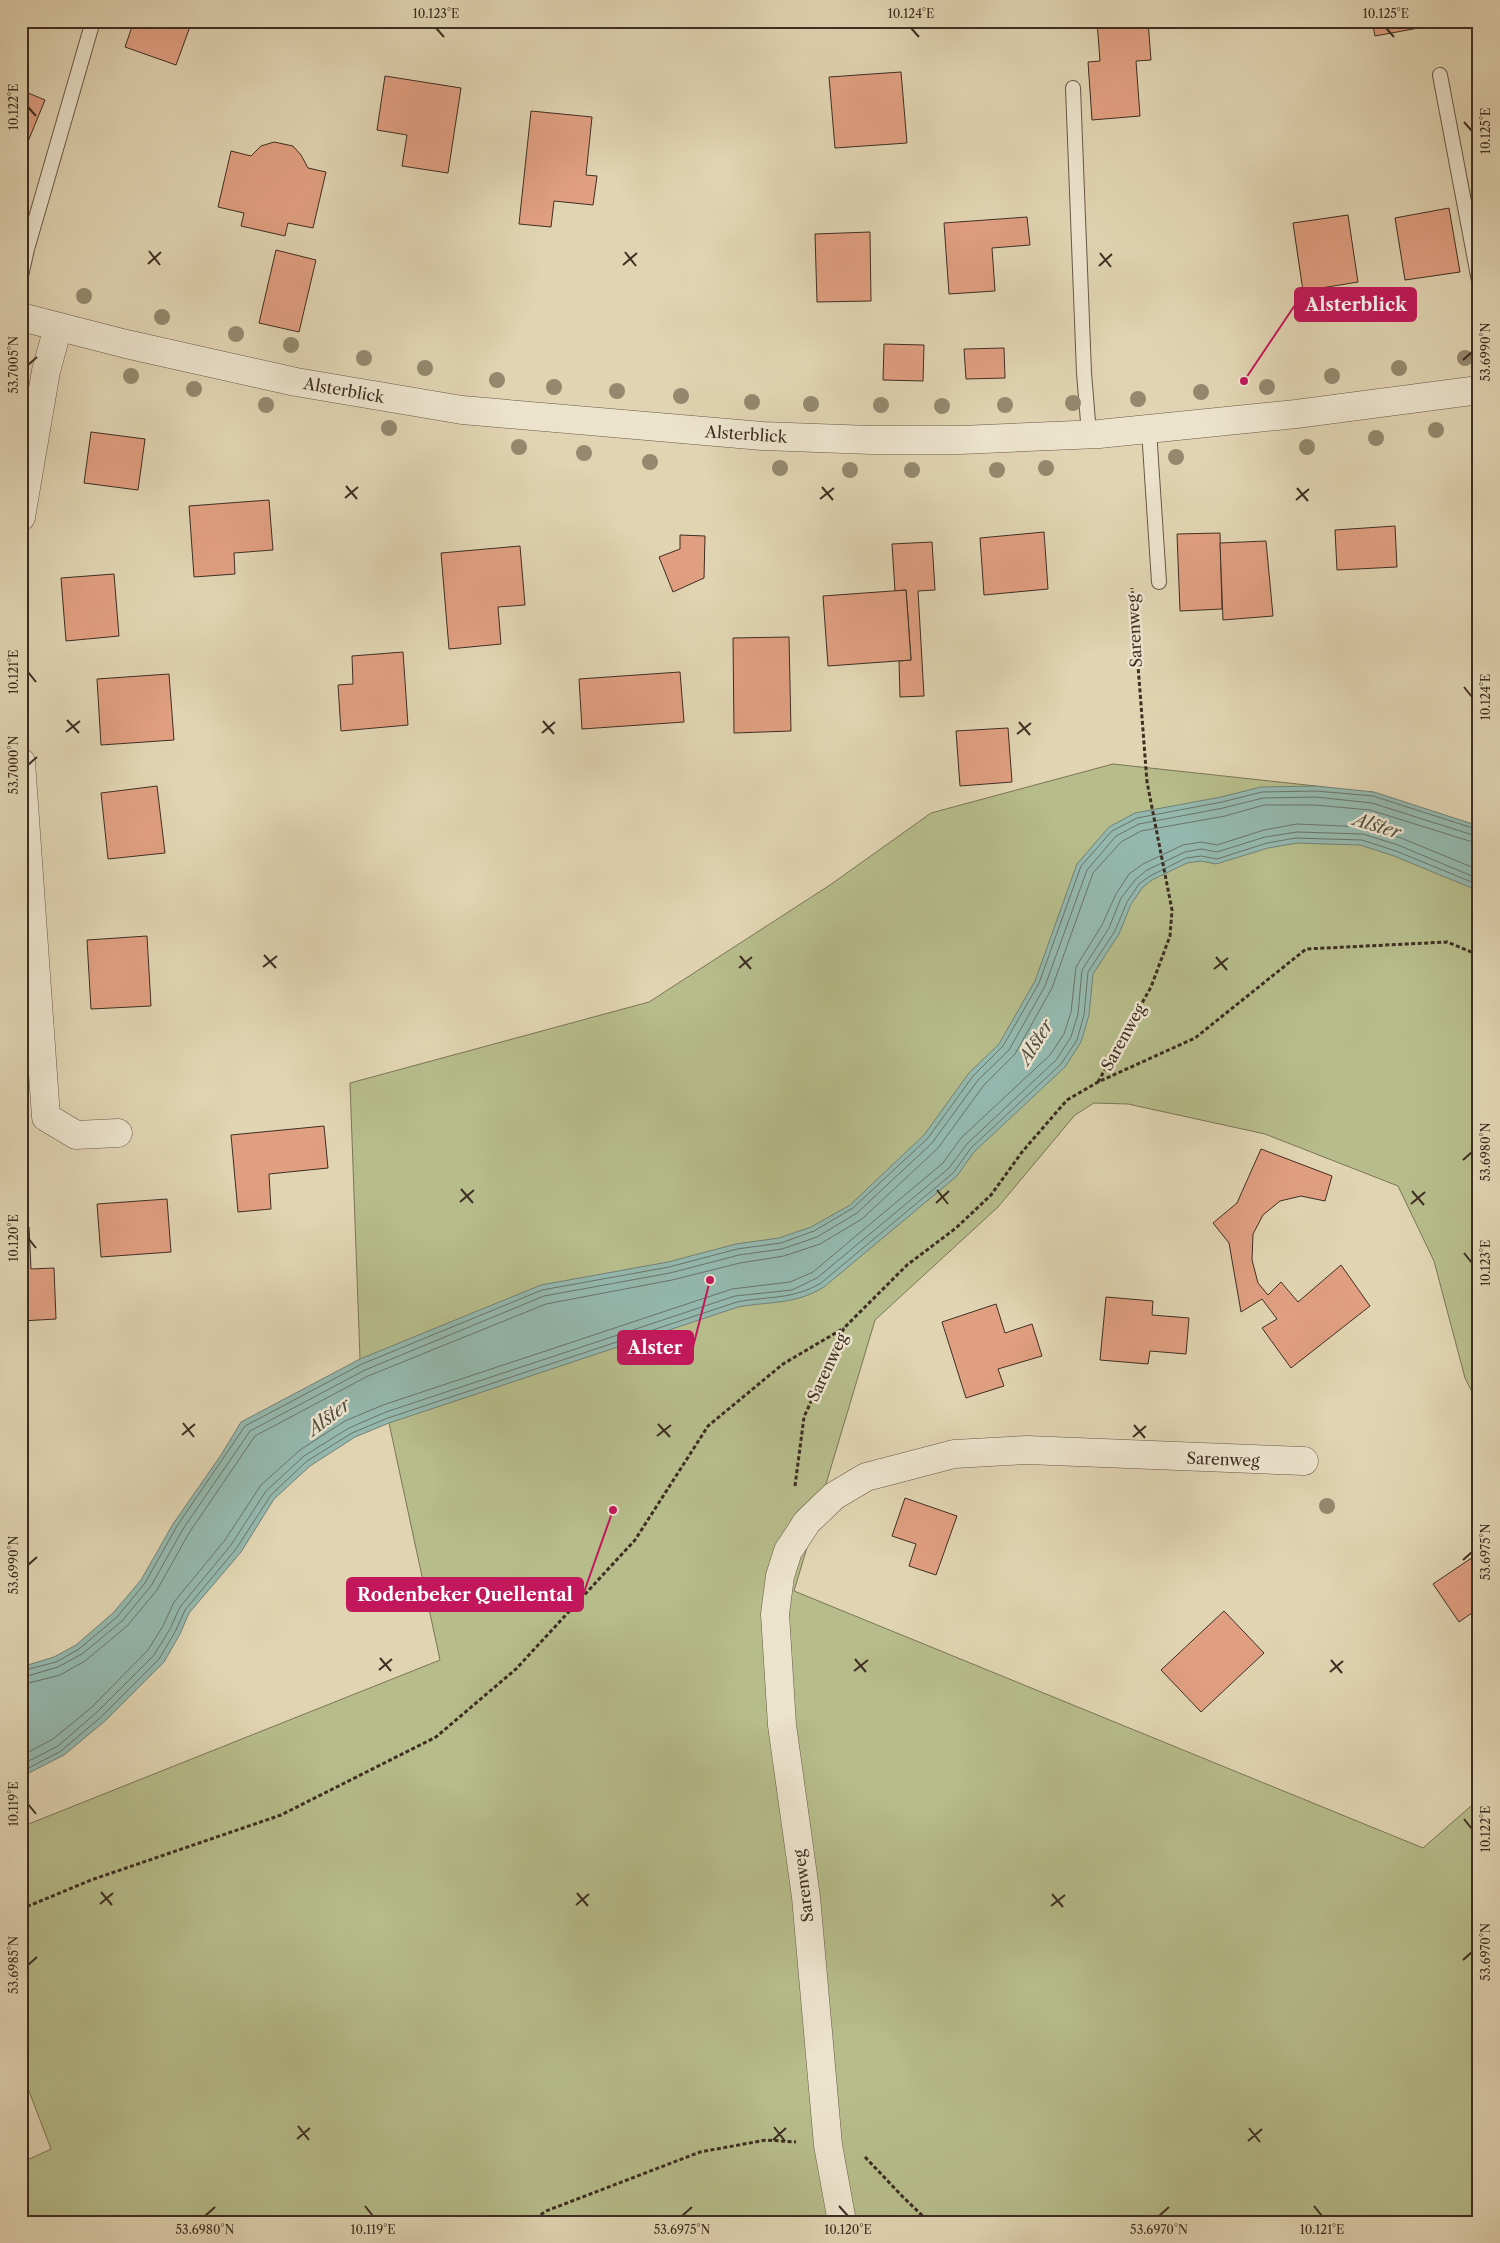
<svg xmlns="http://www.w3.org/2000/svg" width="1500" height="2243" viewBox="0 0 1500 2243" font-family="'Libre Caslon Text',serif">
  <style>
    .green { fill: #b6bc8a; stroke: #7a7556 }
    .water { fill: #94b8ae; stroke: #728176 }
    .lines { fill: none; stroke-linecap: round; stroke-linejoin: round }
    .shore { stroke: #6a7368; stroke-width: 1 }
    .building { fill: #e09f81; stroke: #3f2e22 }
    .service-casing { stroke: #685846; stroke-width: 16 }
    .minor-casing { stroke: #685846; stroke-width: 29 }
    .tertiary-casing { stroke: #685846; stroke-width: 29 }
    .path { stroke: #3f2e22; stroke-width: 3; stroke-dasharray: 4 2.5; stroke-linecap: butt }
    .service { stroke: #ece3cd; stroke-width: 14 }
    .minor { stroke: #ece3cd; stroke-width: 28 }
    .tertiary { stroke: #ece3cd; stroke-width: 28 }
    .tree { fill: #95886e }
    .ticks { fill: none; stroke: #3f2e22; stroke-width: 2 }
    .labels { text-anchor: middle; dominant-baseline: central; stroke-width: 5; stroke-linejoin: round; paint-order: stroke }
    .street-label { font-size: 16px; fill: #3f2e22; stroke: #ece3cd }
    .water-label { font-size: 18px; font-style: italic; fill: #504a3e; stroke: #ece3cd }
    .leader { fill: none; stroke: #c2185b; stroke-width: 2 }
    .callout-dot { fill: #c2185b; stroke: #ece3cd; stroke-width: 2 }
    .callout { fill: #c2185b; stroke: #c2185b; stroke-width: 2 }
    .callout-label { font-size: 18px; text-anchor: middle; font-weight: bold; fill: #fff }
    .neatline { fill: none; stroke: #3f2e22; stroke-width: 2 }
    .ticks-label { font-size: 12px; text-anchor: middle; fill: #3f2e22 }
  </style>
  <rect width="100%" height="100%" fill="#e1d4b2"/>
  <filter id="stains"><feTurbulence type="fractalNoise" baseFrequency=".004" numOctaves="4"/><feColorMatrix values="0 0 0 0 .2 0 0 0 0 .09 0 0 0 0 .02 0 0 0 .5 -.17"/></filter>
  <radialGradient id="worn" r=".72"><stop offset=".6" stop-color="#630" stop-opacity="0"/><stop offset="1" stop-color="#630" stop-opacity=".3"/></radialGradient>
  <!-- green -->
  <path class="green" d="M1113,764l203,22 163,46v574l-14,-28 -31,-117 -36,-75 -133,-52 -137,-30 -34,-1 -19,12 -77,92 -123,113 -81,271 629,257 56,-49v423h-1458v-59l30,-14 -30,-79v-243l419,-167 -51,-237 -29,-64 -10,-276 299,-81 181,-117 101,-72z"/>
  <!-- water -->
  <path class="water" d="M1316,786l58,6 105,34v65l-85,-35 -34,-11 -34,-1 -29,-1 -29,5 -52,16 -15,-3 -14,2 -35,17 -9,7 -12,17 -12,30 -26,40 -4,41 -8,27 -16,25 -91,85 -17,24 -133,111c-30,18 -53,14 -86,20l-349,116 -34,14 -45,29 -36,33 -33,53 -52,61 -9,21 -16,28 -59,59 -41,34 -43,22v-110l33,-10 22,-12 37,-32 28,-33 32,-56 48,-69 20,-33 119,-63 181,-74 127,-23 68,-18 43,-6 32,-11 39,-22 74,-70 45,-62 30,-29 36,-63 42,-117 32,-37 26,-14 86,-16 40,-10z"/>
  <g class="lines">
    <!-- shore -->
    <g class="shore">
      <path d="M21,1671l35,-9 23,-13 38,-32 28,-34 32,-57 68,-100 117,-62 180,-74 127,-23 68,-18 44,-6 33,-12 39,-23 75,-70 45,-62 30,-30 36,-63 42,-117 31,-35 25,-13 85,-16 40,-10 54,-1 57,5 106,34"/>
      <path d="M21,1678l37,-11 24,-13 40,-33 29,-35 32,-57 67,-98 115,-61 179,-74 126,-23 69,-18 43,-6 35,-12 40,-24 75,-70 46,-63 31,-30 36,-64 42,-116 29,-34 23,-12 84,-16 40,-10 53,-1 56,6 107,34"/>
      <path d="M21,1685l39,-10 25,-14 42,-35 30,-36 32,-57 66,-97 113,-60 178,-72 126,-24 68,-17 44,-7 36,-12 42,-25 76,-71 46,-63 31,-31 37,-66 41,-115 28,-31 20,-11 84,-15 39,-11h51l55,5 109,34"/>
      <path d="M21,1756l32,-17 39,-32 56,-57 15,-24 11,-24 51,-62 36,-55 39,-35 45,-29 38,-16 349,-116 58,-7 23,-10 130,-109 18,-25 89,-83 14,-21 7,-22 5,-45 26,-42 14,-31 13,-20 14,-10 40,-19 18,-3 16,3 47,-15 33,-6 68,3 36,11 78,32"/>
      <path d="M21,1765l37,-19 39,-34 57,-57 16,-26 10,-22 51,-62 35,-54 38,-35 45,-28 37,-16 349,-116 57,-6 25,-12 132,-110 18,-24 89,-84 15,-23 7,-23 4,-44 27,-42 12,-30 14,-18 12,-10 38,-18 16,-3 16,3 48,-15 32,-5 66,2 35,11 81,34"/>
      <path d="M21,1772l40,-21 40,-34 58,-58 16,-27 10,-22 51,-61 35,-54 36,-34 45,-28 36,-15 349,-116c30,-6 56,-2 84,-19l132,-110 18,-25 90,-84 16,-24 7,-25 4,-43 27,-41 12,-29 12,-18 11,-8 36,-18 15,-2 16,3 50,-16 29,-5 31,1 35,1 34,11 83,34"/>
    </g>
  </g>
  <!-- building -->
  <g class="building">
    <path d="M134,21h58l-16,44 -51,-18z"/>
    <path d="M1097,21h51l3,39 -15,1 4,55 -48,4 -4,-58 12,-1z"/>
    <path d="M1372,21h62l1,4 -60,11z"/>
    <path d="M901,72l6,71 -72,5 -6,-71z"/>
    <path d="M385,76l76,12 -13,85 -46,-7 5,-31 -30,-5z"/>
    <path d="M21,90l24,10 -18,44 -6,-2z"/>
    <path d="M531,111l61,6 -6,58 11,1 -4,29 -39,-4 -3,26 -32,-3z"/>
    <path d="M274,142l19,4 8,9 7,13 18,4 -13,56 -25,-5 -3,13 -44,-10 3,-13 -26,-6 13,-56 20,5 10,-10z"/>
    <path d="M1449,208l11,64 -55,8 -10,-62z"/>
    <path d="M1348,215l10,67 -55,9 -10,-68z"/>
    <path d="M1027,217l3,28 -38,3 3,43 -46,3 -5,-71z"/>
    <path d="M870,232l1,69 -54,1 -2,-68z"/>
    <path d="M276,250l40,10 -17,72 -40,-9z"/>
    <path d="M884,344l40,1 -1,36 -40,-1z"/>
    <path d="M1004,348l1,30 -39,1 -2,-30z"/>
    <path d="M91,432l54,7 -7,51 -54,-7z"/>
    <path d="M269,500l4,50 -39,3 1,21 -41,3 -5,-71z"/>
    <path d="M1395,526l2,41 -60,3 -2,-40z"/>
    <path d="M1044,532l4,57 -64,6 -4,-57z"/>
    <path d="M1220,533l2,76 -42,2 -3,-77z"/>
    <path d="M680,535l25,1 -1,42 -31,14 -14,-35 21,-8z"/>
    <path d="M1266,541l7,75 -50,4 -3,-77z"/>
    <path d="M932,542l3,48 -17,1 6,105 -24,1 -1,-36 12,-1 -5,-70 -11,1 -3,-47z"/>
    <path d="M520,546l5,59 -27,2 3,37 -52,5 -8,-96z"/>
    <path d="M114,574l5,62 -53,5 -5,-63z"/>
    <path d="M906,590l5,70 -83,6 -5,-70z"/>
    <path d="M789,637l2,94 -57,2 -1,-95z"/>
    <path d="M403,652l5,73 -67,6 -3,-46 15,-1 -1,-28z"/>
    <path d="M680,672l4,50 -102,7 -3,-50z"/>
    <path d="M169,674l5,66 -73,5 -4,-66z"/>
    <path d="M1008,728l4,54 -52,4 -4,-55z"/>
    <path d="M157,786l8,67 -57,6 -7,-66z"/>
    <path d="M147,936l4,70 -60,3 -4,-69z"/>
    <path d="M324,1126l4,42 -59,6 2,35 -33,3 -7,-77z"/>
    <path d="M1261,1149l71,27 -7,25 -24,-5 -21,5 -17,14 -10,19 -1,26 6,23 10,12 13,-13 17,20 43,-37 29,41 -79,62 -29,-40 15,-9 -15,-20 -21,13 -12,-69 -16,-20 24,-20z"/>
    <path d="M167,1199l4,53 -70,5 -4,-53z"/>
    <path d="M21,1227h8l2,42 23,-1 2,51 -35,2z"/>
    <path d="M1106,1297l47,4 -1,14 37,3 -3,36 -36,-3 -2,13 -48,-4z"/>
    <path d="M996,1304l9,29 27,-9 10,32 -44,13 6,17 -38,12 -24,-76z"/>
    <path d="M905,1498l52,18 -21,59 -27,-9 7,-22 -24,-8z"/>
    <path d="M1479,1553v55l-20,14 -26,-38z"/>
    <path d="M1224,1611l40,42 -63,59 -40,-42z"/>
  </g>
  <g class="lines">
    <!-- service casing -->
    <g class="service-casing">
      <g id="service">
        <path d="M1440,75l39,206"/>
        <path d="M1073,88l11,285 5,61"/>
        <path d="M21,276l6,-27 66,-228"/>
        <path d="M1149,430l10,152"/>
      </g>
    </g>
    <!-- minor casing -->
    <g class="minor-casing">
      <g id="minor">
        <path d="M21,517l25,-146 12,-44"/>
        <path d="M21,762l25,355 30,18 42,-2"/>
        <path d="M842,2222l-14,-77 -22,-248 -24,-172 -7,-111 5,-38 8,-25 19,-29 27,-26 32,-19 88,-23 73,-4 277,11"/>
      </g>
    </g>
    <!-- tertiary casing -->
    <g class="tertiary-casing">
      <path id="tertiary" d="M21,317l105,27 170,38 166,28 300,26 109,4h90l138,-6 197,-20 183,-24"/>
    </g>
    <!-- path -->
    <g class="path">
      <path d="M1098,1082l53,-95 19,-51 2,-26 -25,-128 -15,-194"/>
      <path d="M795,1486l9,-69 40,-89 63,-63 49,-37 35,-33 31,-43 45,-52 31,-18 97,-44 111,-89 141,-7 32,13"/>
      <path d="M21,1909l70,-29 190,-65 155,-78 80,-68 119,-129 73,-114 75,-62 61,-36"/>
      <path d="M865,2157l37,39 27,26"/>
      <path d="M21,2213l6,9"/>
      <path d="M530,2222l16,-11 154,-59 66,-12 30,2"/>
    </g>
    <!-- service -->
    <use href="#service" class="service"/>
    <!-- minor -->
    <use href="#minor" class="minor"/>
    <!-- tertiary -->
    <use href="#tertiary" class="tertiary"/>
  </g>
  <!-- trees -->
  <g class="tree">
    <circle cx="84" cy="296" r="8"/>
    <circle cx="162" cy="317" r="8"/>
    <circle cx="236" cy="334" r="8"/>
    <circle cx="291" cy="345" r="8"/>
    <circle cx="364" cy="358" r="8"/>
    <circle cx="1465" cy="358" r="8"/>
    <circle cx="425" cy="368" r="8"/>
    <circle cx="1399" cy="368" r="8"/>
    <circle cx="131" cy="376" r="8"/>
    <circle cx="1332" cy="376" r="8"/>
    <circle cx="497" cy="380" r="8"/>
    <circle cx="554" cy="387" r="8"/>
    <circle cx="1267" cy="387" r="8"/>
    <circle cx="194" cy="389" r="8"/>
    <circle cx="617" cy="391" r="8"/>
    <circle cx="1201" cy="392" r="8"/>
    <circle cx="681" cy="396" r="8"/>
    <circle cx="1138" cy="399" r="8"/>
    <circle cx="752" cy="402" r="8"/>
    <circle cx="1073" cy="403" r="8"/>
    <circle cx="811" cy="404" r="8"/>
    <circle cx="266" cy="405" r="8"/>
    <circle cx="881" cy="405" r="8"/>
    <circle cx="1005" cy="405" r="8"/>
    <circle cx="942" cy="406" r="8"/>
    <circle cx="389" cy="428" r="8"/>
    <circle cx="1436" cy="430" r="8"/>
    <circle cx="1376" cy="438" r="8"/>
    <circle cx="519" cy="447" r="8"/>
    <circle cx="1307" cy="447" r="8"/>
    <circle cx="584" cy="453" r="8"/>
    <circle cx="1176" cy="457" r="8"/>
    <circle cx="650" cy="462" r="8"/>
    <circle cx="780" cy="468" r="8"/>
    <circle cx="1046" cy="468" r="8"/>
    <circle cx="850" cy="470" r="8"/>
    <circle cx="912" cy="470" r="8"/>
    <circle cx="997" cy="470" r="8"/>
    <circle cx="1327" cy="1506" r="8"/>
  </g>
  <!-- ticks -->
  <path class="ticks" d="M436,28l8,9M911,28l8,9M1386,28l8,9M28,107l8,9M1464,122l8,9M149,251l11,14M625,252l11,14M1100,253l11,14M148,264l13,-12M623,265l14,-12M1099,266l13,-12M1463,360l9,-8M28,365l9,-8M346,486l11,13M822,487l11,13M1297,488l11,13M345,498l13,-11M820,499l14,-11M1296,500l13,-11M28,672l8,10M1464,687l8,10M67,720l12,13M543,721l11,13M1019,722l11,13M66,732l14,-11M542,733l13,-11M1017,734l14,-11M28,765l9,-8M264,955l12,13M740,956l11,13M1216,957l11,13M263,967l14,-11M739,968l13,-11M1214,969l14,-11M1463,1160l9,-8M461,1189l12,14M937,1190l11,14M1412,1191l12,14M460,1202l14,-12M936,1203l13,-12M1411,1204l14,-12M28,1238l8,10M1464,1253l8,10M183,1423l11,14M658,1424l12,13M1134,1425l11,13M182,1435l13,-11M657,1436l14,-11M1133,1437l13,-11M1463,1560l9,-8M28,1565l9,-8M380,1658l11,13M855,1659l11,13M1331,1660l11,13M379,1670l13,-11M854,1671l14,-11M1330,1672l13,-11M28,1804l8,10M1464,1819l8,10M101,1892l11,13M577,1893l11,13M1052,1894l11,13M100,1904l13,-11M576,1905l13,-11M1051,1906l14,-11M1463,1960l9,-8M28,1965l9,-8M298,2126l11,14M774,2127l11,14M1249,2128l11,14M297,2139l13,-11M773,2140l13,-12M1248,2141l14,-12M365,2206l8,10M839,2206l9,10M1314,2206l8,10M205,2216l10,-9M682,2216l10,-9M1159,2216l10,-9"/>
  <g class="labels">
    <!-- street labels -->
    <g class="street-label">
      <text transform="translate(344 390) rotate(10)">Alsterblick</text>
      <text transform="translate(746 434) rotate(4)">Alsterblick</text>
      <text transform="translate(1134 631) rotate(-93)">Sarenweg</text>
      <text transform="translate(1123 1037) rotate(-61)">Sarenweg</text>
      <text transform="translate(827 1367) rotate(-65)">Sarenweg</text>
      <text transform="translate(1223 1459) rotate(2)">Sarenweg</text>
      <text transform="translate(803 1886) rotate(-97)">Sarenweg</text>
    </g>
    <!-- water labels -->
    <g class="water-label">
      <text transform="translate(1377 826) rotate(17)">Alster</text>
      <text transform="translate(1036 1042) rotate(-58)">Alster</text>
      <text transform="translate(329 1417) rotate(-37)">Alster</text>
    </g>
  </g>
  <!-- callouts -->
  <path class="leader" d="M1244 381L1295 305M710 1280L693 1347M613 1510L583 1595"/>
  <g class="callout-dot">
    <circle cx="1244" cy="381" r="5"/>
    <circle cx="710" cy="1280" r="5"/>
    <circle cx="613" cy="1510" r="5"/>
  </g>
  <g class="callout">
    <rect x="1295" y="288" width="121" height="33" rx="5"/>
    <rect x="618" y="1331" width="75" height="33" rx="5"/>
    <rect x="347" y="1578" width="236" height="33" rx="5"/>
  </g>
  <g class="callout-label">
    <text x="1356" y="311">Alsterblick</text>
    <text x="655" y="1354">Alster</text>
    <text x="465" y="1601">Rodenbeker Quellental</text>
  </g>
  <!-- margin -->
  <rect width="1500" height="2243" fill="none" stroke="#e1d4b2" stroke-width="55"/>
  <rect x="28" y="28" width="1444" height="2188" class="neatline"/>
  <g class="ticks-label">
    <text x="436" y="18">10.123°E</text>
    <text x="911" y="18">10.124°E</text>
    <text x="1386" y="18">10.125°E</text>
    <text transform="translate(14 107) rotate(-90)" y="4">10.122°E</text>
    <text transform="translate(1486 131) rotate(-90)" y="4">10.125°E</text>
    <text transform="translate(1486 352) rotate(-90)" y="4">53.6990°N</text>
    <text transform="translate(14 365) rotate(-90)" y="4">53.7005°N</text>
    <text transform="translate(14 672) rotate(-90)" y="4">10.121°E</text>
    <text transform="translate(1486 697) rotate(-90)" y="4">10.124°E</text>
    <text transform="translate(14 765) rotate(-90)" y="4">53.7000°N</text>
    <text transform="translate(1486 1152) rotate(-90)" y="4">53.6980°N</text>
    <text transform="translate(14 1238) rotate(-90)" y="4">10.120°E</text>
    <text transform="translate(1486 1263) rotate(-90)" y="4">10.123°E</text>
    <text transform="translate(1486 1552) rotate(-90)" y="4">53.6975°N</text>
    <text transform="translate(14 1565) rotate(-90)" y="4">53.6990°N</text>
    <text transform="translate(14 1804) rotate(-90)" y="4">10.119°E</text>
    <text transform="translate(1486 1829) rotate(-90)" y="4">10.122°E</text>
    <text transform="translate(1486 1952) rotate(-90)" y="4">53.6970°N</text>
    <text transform="translate(14 1965) rotate(-90)" y="4">53.6985°N</text>
    <text x="205" y="2234">53.6980°N</text>
    <text x="373" y="2234">10.119°E</text>
    <text x="682" y="2234">53.6975°N</text>
    <text x="848" y="2234">10.120°E</text>
    <text x="1159" y="2234">53.6970°N</text>
    <text x="1322" y="2234">10.121°E</text>
  </g>
  <rect width="100%" height="100%" filter="url(#stains)"/>
  <rect width="100%" height="100%" fill="url(#worn)"/>
</svg>
